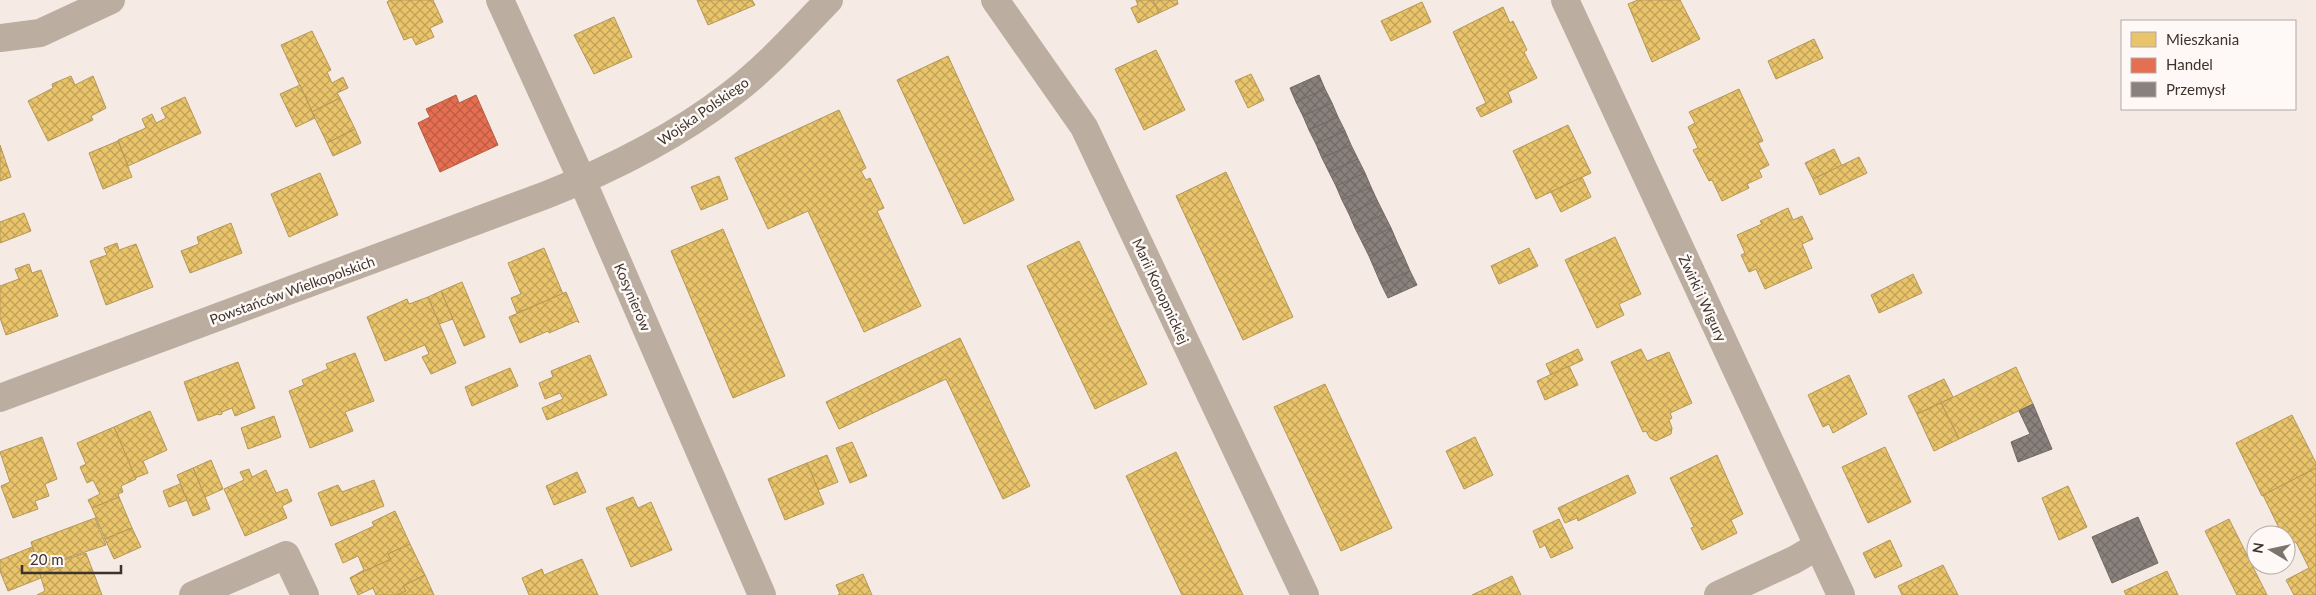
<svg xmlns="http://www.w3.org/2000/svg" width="2316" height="595" viewBox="0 0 2316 595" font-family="Lato,sans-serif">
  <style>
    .homes { fill: url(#homes-cross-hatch); stroke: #b59858 }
    .shops { fill: url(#shops-cross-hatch); stroke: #b45d46 }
    .industry { fill: url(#industry-cross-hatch); stroke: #736a64 }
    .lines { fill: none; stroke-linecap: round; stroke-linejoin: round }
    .minor { stroke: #bbaea0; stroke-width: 28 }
    .labels { text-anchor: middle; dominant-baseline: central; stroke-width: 5; stroke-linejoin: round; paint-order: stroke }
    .street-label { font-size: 14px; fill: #3d332d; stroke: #fef9f6 }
  </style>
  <defs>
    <pattern id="homes-cross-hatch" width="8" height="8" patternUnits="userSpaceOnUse" patternTransform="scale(1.25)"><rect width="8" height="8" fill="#e9c46a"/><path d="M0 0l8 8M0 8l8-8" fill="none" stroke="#bea058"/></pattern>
    <pattern id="shops-cross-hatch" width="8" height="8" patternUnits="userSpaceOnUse" patternTransform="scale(1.25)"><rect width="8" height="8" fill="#e76f51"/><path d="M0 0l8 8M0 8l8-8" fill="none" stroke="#bc5c44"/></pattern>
    <pattern id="industry-cross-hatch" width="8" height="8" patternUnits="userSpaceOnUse" patternTransform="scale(1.25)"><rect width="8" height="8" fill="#8a817c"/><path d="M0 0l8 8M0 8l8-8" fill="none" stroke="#726a66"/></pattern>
  </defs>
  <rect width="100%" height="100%" fill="#f5eae4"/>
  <!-- homes -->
  <g class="homes">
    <path d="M390,0h43l10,22 -13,6 4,9 -18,8 -4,-8 -8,3 -17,-38z"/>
    <path d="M697,0h55l3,5 -47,20z"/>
    <path d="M1136,0h17l6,13 -21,10 -7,-15 7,-3z"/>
    <path d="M1153,0h24l1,4 -19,9z"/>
    <path d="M1638,0h42l20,39 -48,23 -24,-58z"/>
    <path d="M1422,2l9,20 -40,19 -10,-20z"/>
    <path d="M1503,7l7,16 3,-2 14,29 -3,2 13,26 -29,14 4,10 -31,15 -5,-9 10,-5 -33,-71z"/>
    <path d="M614,17l18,40 -38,17 -20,-39z"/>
    <path d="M312,31l19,39 -4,2 5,11 11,-6 5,11 -11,5 3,5 -28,14 -31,-67z"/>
    <path d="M1814,39l9,19 -47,21 -8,-18z"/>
    <path d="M1156,50l29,60 -41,20 -29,-61z"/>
    <path d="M948,56l66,144 -50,24 -67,-144z"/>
    <path d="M1251,74l13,26 -16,8 -13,-27z"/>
    <path d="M71,76l4,9 18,-9 13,32 -15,8 2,4 -45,21 -20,-40 25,-13 -1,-4z"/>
    <path d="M300,85l15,33 -19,9 -16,-33z"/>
    <path d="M1739,89l24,52 -5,2 11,22 -10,5 3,7 -15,7 2,4 -27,13 -10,-21 -3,1 -16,-31 5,-2 -10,-21 7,-4 -6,-11z"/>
    <path d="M185,97l16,36 -73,33 -10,-26 28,-12 -4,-9 10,-5 4,9 10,-5 -5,-10z"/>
    <path d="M340,98l15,31 -28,14 -15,-31z"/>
    <path d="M839,110l27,58 -5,3 5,9 4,-2 14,30 -7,3 44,95 -57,26 -56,-121 -40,18 -33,-71z"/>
    <path d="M1568,125l23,48 -55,26 -23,-48z"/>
    <path d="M355,129l6,14 -28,13 -6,-13z"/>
    <path d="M118,141l14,36 -29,12 -14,-36z"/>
    <path d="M0,145l11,32 -11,4z"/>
    <path d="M1834,149l8,17 -29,13 -8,-16z"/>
    <path d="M1859,157l8,16 -47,22 -7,-16z"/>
    <path d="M1226,172l67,145 -50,23 -67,-144z"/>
    <path d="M320,173l18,42 -49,22 -18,-43z"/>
    <path d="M719,176l9,23 -27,11 -10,-23z"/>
    <path d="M1582,177l9,20 -30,15 -10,-20z"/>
    <path d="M1788,208l5,12 9,-4 11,23 -11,5 10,24 -47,21 -9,-20 -7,3 -8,-17 4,-2 -8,-18 25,-11 -2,-3z"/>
    <path d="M24,213l7,18 -31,12v-21z"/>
    <path d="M231,223l11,30 -52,20 -9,-22 18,-7 -2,-7z"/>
    <path d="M723,229l62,147 -52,22 -62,-147z"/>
    <path d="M1615,237l26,57 -22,10 5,11 -27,13 -32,-68z"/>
    <path d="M1079,241l68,143 -52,25 -68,-143z"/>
    <path d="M117,243l2,7 17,-6 17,43 -47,18 -16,-44 17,-6 -3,-7z"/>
    <path d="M544,248l19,46 -46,19 -6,-15 10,-4 -13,-31z"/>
    <path d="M1529,248l9,18 -39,18 -8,-18z"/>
    <path d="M29,264l3,9 9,-3 17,46 -52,19 -6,-17v-32l19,-7 -4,-10z"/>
    <path d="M1913,274l9,19 -43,20 -8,-18z"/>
    <path d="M462,282l23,55 -21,9 -23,-55z"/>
    <path d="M441,291l12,28 -14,5 -11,-27z"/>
    <path d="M566,292l13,31 -2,-2 -28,12 -1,-2 -28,12 -11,-26z"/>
    <path d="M428,297l28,66 -25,11 -9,-17 7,-3 -4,-9 -40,16 -18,-44 40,-18 2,5z"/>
    <path d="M960,338l70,148 -27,13 -57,-120 -107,50 -13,-27z"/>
    <path d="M1578,349l5,11 -32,15 -5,-11z"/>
    <path d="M1641,349l6,12 22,-9 23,51 -22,10 2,5 -3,2 3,8 -1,6 -15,7 -6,-3 -4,-7 -3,1 -32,-70z"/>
    <path d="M355,353l19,48 -29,11 8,19 -43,17 -21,-57 15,-6 -2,-5 26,-11 -2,-5z"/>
    <path d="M590,355l17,40 -60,25 -5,-12 21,-9 -3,-6 -15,6 -6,-16 14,-6 -2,-6z"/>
    <path d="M238,362l17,46 -20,8 -3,-8 -10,4v2l-3,1 -1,-1 -20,7 -14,-39z"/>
    <path d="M1569,366l9,19 -33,15 -8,-19z"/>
    <path d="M2016,367l17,37 -74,35 -18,-36z"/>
    <path d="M510,368l8,18 -46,20 -7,-19z"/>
    <path d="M1849,375l18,39 -34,19 -4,-9 -6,3 -15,-32z"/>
    <path d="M1944,379l9,18 -36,17 -9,-18z"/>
    <path d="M1325,384l67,144 -51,23 -67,-144z"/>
    <path d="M1941,403l18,36 -25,12 -17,-37z"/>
    <path d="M150,411l17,39 -24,11 5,12 -13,5 -21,-51z"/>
    <path d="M2292,415l24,48v5l-54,28 -26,-53z"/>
    <path d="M274,416l7,21 -33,12 -7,-21z"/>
    <path d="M114,427l22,52 -15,7 2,6 -5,2 1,3 -27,11 -4,-8 12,-6 -7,-14 -6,3 -7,-16 6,-3 -9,-21z"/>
    <path d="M42,437l15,42 -12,5 4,12 -14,5 3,8 -25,9 -12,-32 9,-4 -10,-30z"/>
    <path d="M1475,437l18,38 -29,14 -18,-38z"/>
    <path d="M852,442l15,34 -17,7 -14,-35z"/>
    <path d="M1885,447l26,55 -43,21 -26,-56z"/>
    <path d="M1176,452l67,143h-61l-56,-119z"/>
    <path d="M827,455l11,27 -20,8 -11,-27z"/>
    <path d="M1717,455l26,59 -12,6 6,13 -35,17 -11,-22 3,-1 -24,-49z"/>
    <path d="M211,460l12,29 -18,8 -12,-29z"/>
    <path d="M807,463l17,41 -39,16 -17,-41z"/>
    <path d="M193,468l17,41 -17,7 -16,-41z"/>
    <path d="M2316,468v127h-22l-8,-15 23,-12 -13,-26 -10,5v-12h-16l10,-5 -17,-35z"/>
    <path d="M249,469l3,8 14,-7 10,23 11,-4 5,12 -10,5 5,12 -42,18 -21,-47 20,-9 -4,-8z"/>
    <path d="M577,472l9,20 -32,13 -8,-19z"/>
    <path d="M1628,475l8,18 -58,28 -1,-3 -12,5 -7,-15z"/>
    <path d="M374,480l10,26 -53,20 -13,-33 20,-8 4,7z"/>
    <path d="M180,484l7,16 -18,7 -6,-16z"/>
    <path d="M2068,486l19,41 -28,13 -17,-42z"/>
    <path d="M119,497l13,31 -27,11 -13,-31z"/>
    <path d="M633,497l5,11 13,-6 21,48 -41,17 -25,-59z"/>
    <path d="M395,511l15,33 -22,10 3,5 -41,19 14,-8 -6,-14 -15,7 -8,-19 39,-18 -2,-4z"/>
    <path d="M95,518l11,27 -67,22 -8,-25z"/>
    <path d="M1559,519l14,29 -22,10 -6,-13 -5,3 -7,-17z"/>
    <path d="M2229,519l38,76h-30l-32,-64z"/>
    <path d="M132,528l9,19 -27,12 -9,-20z"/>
    <path d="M1890,540l12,26 -27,12 -12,-25z"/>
    <path d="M410,544l15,31 -22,11 3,5 -9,4h-21l-3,-7 -15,7 -8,-17 41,-19 -3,-5z"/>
    <path d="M32,547l7,20 21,-6 2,6 -22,7 1,4 -33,13 -8,-20v-11z"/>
    <path d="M86,553l16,42h-65l8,-4 -5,-17 22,-7 -2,-6z"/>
    <path d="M582,559l16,36h-69l-7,-17 20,-9 2,6z"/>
    <path d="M1943,565l15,30h-56l-4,-9z"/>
    <path d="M2167,571l11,24h-52l-2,-4z"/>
    <path d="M863,574l9,21h-34l2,-1 -4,-9z"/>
    <path d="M425,575l9,20h-37l9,-4 -3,-5z"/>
    <path d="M1512,576l9,19h-49z"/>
  </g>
  <!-- shops -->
  <path class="shops" d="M456,95l3,8 17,-8 22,50 -58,27 -22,-49 12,-6 -4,-8z"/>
  <!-- industry -->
  <g class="industry">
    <path d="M1319,75l6,14 -29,13 -6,-14z"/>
    <path d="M1325,89l7,14 -29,13 -7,-14z"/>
    <path d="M1332,103l6,14 -29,13 -6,-14z"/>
    <path d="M1338,117l7,14 -29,13 -7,-14z"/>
    <path d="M1345,131l6,14 -29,13 -6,-14z"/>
    <path d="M1351,145l7,14 -29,13 -7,-14z"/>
    <path d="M1358,159l7,14 -29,13 -7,-14z"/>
    <path d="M1365,173l6,14 -29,13 -6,-14z"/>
    <path d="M1371,187l6,13 -28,14 -7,-14z"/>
    <path d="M1377,200l7,14 -29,14 -6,-14z"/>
    <path d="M1384,214l7,14 -29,14 -7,-14z"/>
    <path d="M1391,228l6,14 -28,14 -7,-14z"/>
    <path d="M1397,242l7,15 -29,13 -6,-14z"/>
    <path d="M1404,257l6,14 -29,13 -6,-14z"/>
    <path d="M1410,271l7,14 -29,13 -7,-14z"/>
    <path d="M2033,404l19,45 -34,13 -7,-20 19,-8 -11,-23z"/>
    <path d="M2138,517l20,46 -46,20 -20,-46z"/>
  </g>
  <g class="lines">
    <!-- minor -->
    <g class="minor">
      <path d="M500,0l82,180 180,415"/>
      <path d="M995,0l89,127 221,468"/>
      <path d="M1565,0l276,595"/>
      <path d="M0,38l40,-5 71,-33"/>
      <path d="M0,398l546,-203c66,-26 128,-57 184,-100 36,-27 67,-62 99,-95"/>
      <path d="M193,595l93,-40 19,40"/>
      <path d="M1718,595l76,-35 24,-14"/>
    </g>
  </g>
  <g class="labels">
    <!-- street labels -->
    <g class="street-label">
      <text transform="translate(703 111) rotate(-35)">Wojska Polskiego</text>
      <text transform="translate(292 290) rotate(-20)">Powstańców Wielkopolskich</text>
      <text transform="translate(1161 291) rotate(65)">Marii Konopnickiej</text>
      <text transform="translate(633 297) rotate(67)">Kosynierów</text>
      <text transform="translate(1703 298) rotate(65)">Żwirki i Wigury</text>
    </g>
  </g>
  <!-- legend -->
  <rect x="2121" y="20" width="175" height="90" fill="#fef9f6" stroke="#b1aaa6"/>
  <rect x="2131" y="32" width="25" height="15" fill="#e9c46a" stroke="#b1aaa6"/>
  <text x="2166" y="45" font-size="15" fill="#3d332d">Mieszkania</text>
  <rect x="2131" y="58" width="25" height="15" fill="#e76f51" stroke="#b1aaa6"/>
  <text x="2166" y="70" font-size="15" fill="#3d332d">Handel</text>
  <rect x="2131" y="82" width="25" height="15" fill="#8a817c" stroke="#b1aaa6"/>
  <text x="2166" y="95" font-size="15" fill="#3d332d">Przemysł</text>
  <!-- north arrow -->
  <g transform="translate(2271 550) rotate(279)"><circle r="24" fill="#fef9f6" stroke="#b1aaa6"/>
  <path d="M0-4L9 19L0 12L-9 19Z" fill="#7d736d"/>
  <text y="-8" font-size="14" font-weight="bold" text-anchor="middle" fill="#3d332d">N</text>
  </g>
  <!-- scale -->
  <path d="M22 565v8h99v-8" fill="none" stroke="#3d332d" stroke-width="2.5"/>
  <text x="30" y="565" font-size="15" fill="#3d332d" stroke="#fef9f6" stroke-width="4" paint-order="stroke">20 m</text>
</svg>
